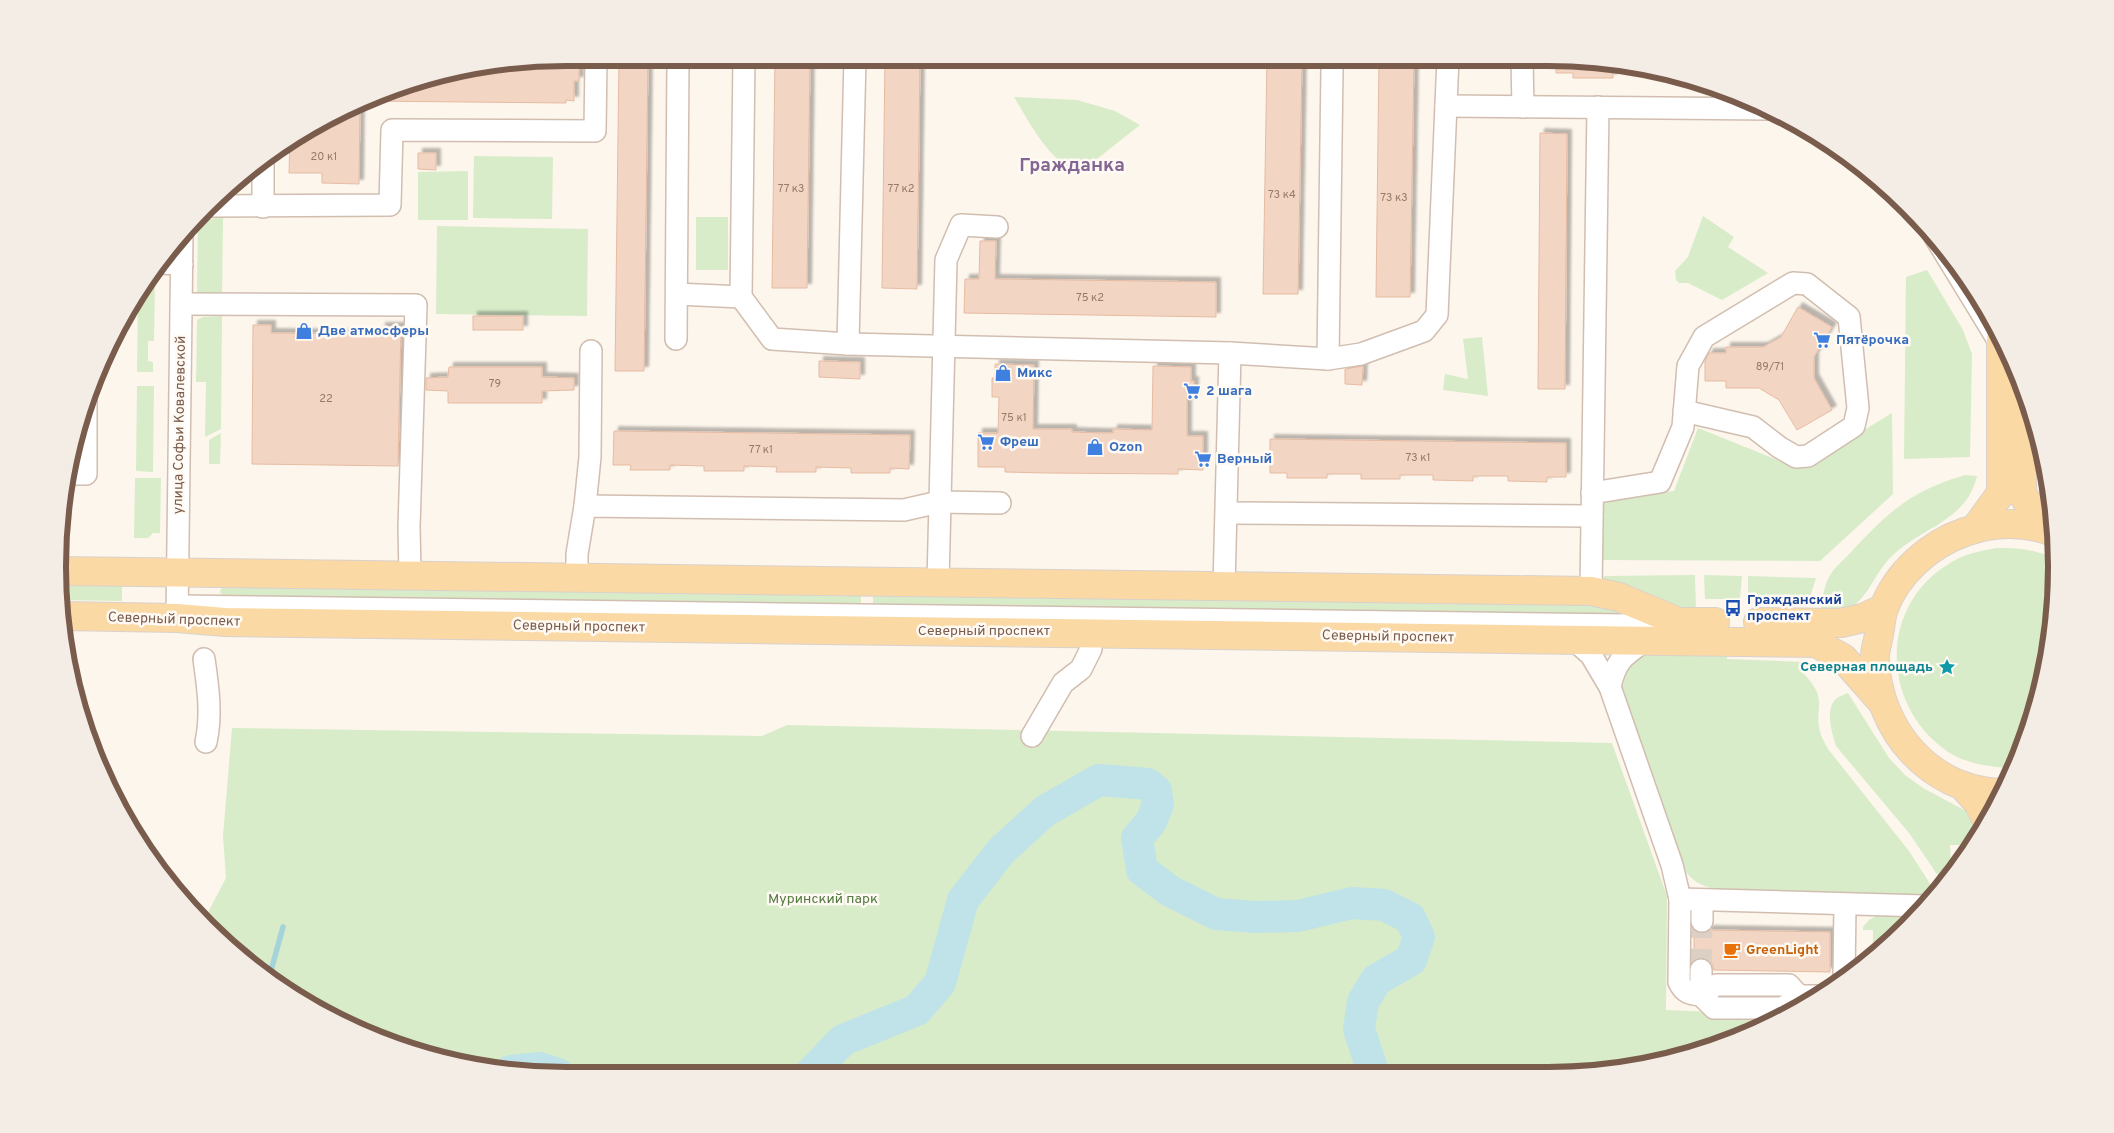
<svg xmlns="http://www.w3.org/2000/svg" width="2114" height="1133" viewBox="0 0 2114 1133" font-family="Overpass,sans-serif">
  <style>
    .green { fill: #d8ecc9 }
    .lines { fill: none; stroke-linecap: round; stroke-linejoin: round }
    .stream { stroke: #a5d3da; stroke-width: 5.5 }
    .river { stroke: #bfe3e8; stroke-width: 32 }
    .building { fill: #f3d5c3; stroke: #e6bba3; filter: url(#shadow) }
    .minor-tunnel { stroke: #dcd0c4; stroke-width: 21; stroke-dasharray: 21 11; stroke-linecap: butt }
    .minor-casing { stroke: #d1beb0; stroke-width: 24 }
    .major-casing { stroke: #dad1cd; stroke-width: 30 }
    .minor { stroke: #fff; stroke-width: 21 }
    .major { stroke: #fbd9a5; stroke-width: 28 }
    .labels { text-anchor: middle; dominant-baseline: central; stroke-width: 5; stroke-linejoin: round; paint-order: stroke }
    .number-label { font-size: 11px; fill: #987a6a }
    .shop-label { font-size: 14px; font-weight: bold; fill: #366cbe; stroke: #fffaf3; text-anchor: start }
    .street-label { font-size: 14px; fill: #7a5c4d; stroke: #fffaf3 }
    .transit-label { font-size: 14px; font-weight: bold; fill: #164399; stroke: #fffaf3; text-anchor: start }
    .culture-label { font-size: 14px; font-weight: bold; fill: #0d838f; stroke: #fffaf3; text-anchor: end }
    .park-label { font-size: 14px; fill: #537a41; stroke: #fffaf3 }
    .food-label { font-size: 14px; font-weight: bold; fill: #c56008; stroke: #fffaf3; text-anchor: start }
    .district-label { font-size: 19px; font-weight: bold; fill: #846695; stroke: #fffaf3 }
    .rim { fill: none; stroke: #7a5c4d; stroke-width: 6 }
  </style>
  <defs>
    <filter id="shadow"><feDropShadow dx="4.5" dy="-4.5" stdDeviation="1" flood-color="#0004"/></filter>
  </defs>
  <rect width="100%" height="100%" fill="#fdf6ec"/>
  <!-- green -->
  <g class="green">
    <path d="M1014,97l63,3 38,11 25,14 -61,48c-31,-13 -48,-48 -65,-76z"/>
    <path d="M474,156l79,1 -1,62 -79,-1z"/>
    <path d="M468,171v49h-50v-48z"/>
    <path d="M1703,216l31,21 -6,10 40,26 -46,27 -34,-17h-9l-3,-3 -1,-9 13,-14z"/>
    <path d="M223,217l-1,79h-21l-4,-4 1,-71z"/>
    <rect x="696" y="217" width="32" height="53"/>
    <path d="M437,226l151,3 -1,87 -151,-2z"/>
    <path d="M1927,270l36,60 9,24 -2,103 -66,2 2,-182z"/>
    <path d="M145,282h10l-1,59h-6v20l5,1v10h-16l1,-79z"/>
    <path d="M222,316l-1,113 -16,8 1,-55h-10l1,-62 6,-3z"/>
    <path d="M1482,337l6,59 -45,-6 2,-16 23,5 -5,-40z"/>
    <path d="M137,386h17l-1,86 -17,-1z"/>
    <path d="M1892,413l1,81 -73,67 -223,-1 5,-60 72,-9 24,-63 102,41z"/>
    <path d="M221,433l-1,31h-11v-24z"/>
    <path d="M1965,475l12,1c-11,46 -56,51 -86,81 -15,14 -21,37 -38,49 -10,7 -20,6 -33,7 2,-11 3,-23 8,-34 5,-11 17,-20 25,-29 36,-39 60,-60 112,-75z"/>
    <path d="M135,478h26l-1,55h-7l-5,5h-14z"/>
    <path d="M1996,548c21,0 40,1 58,11l1,41 -16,99 -26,69c-24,-1 -49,-4 -69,-19 -63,-46 -65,-144 6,-186 14,-9 30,-12 46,-15z"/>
    <path d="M1695,575l1,36 -24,-2 -41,-22 -11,-4 -17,-3 1,-4z"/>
    <path d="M1704,575l38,1 -2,23h-35z"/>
    <path d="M1748,576l68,2 -7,22 -61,-1z"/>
    <path d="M59,584l63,1v16l-63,-1z"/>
    <path d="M223,586l638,8v16l-496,-6 -62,-8h-77l-5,-2 -1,-3z"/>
    <path d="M873,594l716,10 38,9 3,4 -757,-7z"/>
    <path d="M1727,651v8l76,3v11c28,29 9,33 18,62 2,5 5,10 7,14l81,102 27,42 -2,3 -171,-2 -6,-5c-28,0 -56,6 -73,-20l-64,-183 3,-17 16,-15z"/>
    <path d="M1848,693l41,65 16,17 18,13 43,23 8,14v12l-6,8h-18l1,26 -8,12 -34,-50 -73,-87c-4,-13 -12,-38 1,-48 3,-2 8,-4 11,-5z"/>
    <path d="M787,725l825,18 55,153 -1,114 118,5 -42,22 -128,34 -1081,3 -98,-16 -94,-35 -84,-53 -54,-48 23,-44 -3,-42 9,-108 530,8z"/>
    <path d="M1878,915l36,1 -41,36v-22h-10v-3l6,-7z"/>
  </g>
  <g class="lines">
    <!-- stream -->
    <path class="stream" d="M269,978l14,-51"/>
    <!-- river -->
    <g class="river">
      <path d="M511,1071l28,-3 19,6"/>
      <path d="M810,1074l33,-34 74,-30 23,-27 23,-83 38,-49 44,-40 54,-31 49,4 8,7 2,13 -7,18 -14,16 5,32 28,21 46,23 40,3 42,-1 54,-13 32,2 26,13 9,19 -8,23 -35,20 -13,22 -4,27 14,43"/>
    </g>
  </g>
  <!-- building -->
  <g class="building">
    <path d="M561,58l8,2v3h10v18h-5v20l-8,-1v3l-201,-2 38,-16 64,-18z"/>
    <path d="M619,58h29l-4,313h-29z"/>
    <path d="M775,58h35l-3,230h-35z"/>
    <path d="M885,58h35l-3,231 -35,-1z"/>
    <path d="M1267,58h35l-4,236h-35z"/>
    <path d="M1379,58h35l-4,239h-34z"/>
    <path d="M1556,59h24l33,5v14h-40v-5h-17z"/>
    <path d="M360,104l-1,80 -37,-1v-10h-33l1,-33 22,-14z"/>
    <path d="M1540,133l27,1 -2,255h-27z"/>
    <path d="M418,153h18v17l-18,-1z"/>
    <path d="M980,241h16l-1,38 221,3v35l-252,-4 1,-34h14z"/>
    <path d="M1798,307l34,20 -18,30v21l18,32 -35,20 -18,-30 -20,-12h-33v-7h-21v-20l4,-8h17v-6h37l18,-10z"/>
    <rect x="473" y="316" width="50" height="14"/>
    <path d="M253,325h18v8l110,1v-7h20l-3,139 -146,-2z"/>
    <path d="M819,361l41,1v17l-41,-2z"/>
    <path d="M995,364l39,1 -1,64h39v3l31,1h10v-4l39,1 1,-64 38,1v14h3v18h-7v37h16v34l-25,-1v5l-132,-1 -41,-1v-5h-27v-34h20l1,-36h-7v-19h3z"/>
    <path d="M1363,366l-1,19 -17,-1v-15z"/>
    <path d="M449,367h93v10l32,1v12l-32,1v12h-94v-12l-22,-1v-12l22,-1z"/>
    <path d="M614,431l296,4 -1,34 -19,-1v5h-39v-5l-35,-1v5h-40l1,-5 -33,-1v5h-40v-5l-34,-1v5h-40l1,-5h-18z"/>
    <path d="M1270,439l296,4v34h-19v5l-39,-1v-5h-35v5l-40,-1v-5h-33v4h-39v-5h-34v4h-40v-5h-17z"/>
    <path d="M1710,930l120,2v40l-116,-2 -2,-7 -5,-4 -6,-1 -7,2v-29l8,2z"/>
  </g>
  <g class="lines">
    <!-- minor-tunnel -->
    <path class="minor-tunnel" d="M1701,970l1,-49"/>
    <!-- minor casing -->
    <g class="minor-casing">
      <g id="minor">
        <path d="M744,58l-3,239 31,42 76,5 382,9 98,6 33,-5 63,-23 13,-16 11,-257"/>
        <path d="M1522,59l1,48"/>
        <path d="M1446,106l325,3"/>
        <path d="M210,206l180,-1 2,-75 203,1 1,-73"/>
        <path d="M263,207v-49"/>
        <path d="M1935,237l66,108"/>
        <path d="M159,263l23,1"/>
        <path d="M677,294l64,3"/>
        <path d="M181,304l235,1 -7,222 1,48"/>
        <path d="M676,339l2,-281"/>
        <path d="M848,344l7,-286"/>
        <path d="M1328,359l4,-290 2,-11"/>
        <path d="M68,474h18v-73"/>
        <path d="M1592,493l68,-11 23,-55 5,-61 16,-29 89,-54 14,1 42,33 9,91 -4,18 -46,30 -12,1 -17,-10 -26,-20 -69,-16"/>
        <path d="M585,506l5,-49 1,-106"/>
        <path d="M1227,513l365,3"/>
        <path d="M577,578v-24l8,-48 319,4 35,-8 61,1"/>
        <path d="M938,582l8,-322 15,-35 36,2"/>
        <path d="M1224,586l6,-233"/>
        <path d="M1591,591l7,-484"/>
        <path d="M178,606l1448,19 49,-3"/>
        <path d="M177,618l5,-385"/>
        <path d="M1573,639l18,16 19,32 62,178 8,34"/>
        <path d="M204,659c4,28 8,55 2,83"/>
        <path d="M1610,687c6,-28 14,-31 36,-47"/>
        <path d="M1032,736l31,-53 18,-14 10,-20 -1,-17"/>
        <path d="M1702,921v-21"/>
        <path d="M1701,970v25l15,-10h73l10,11"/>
        <path d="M1844,978l1,-73"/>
        <path d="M1818,996h-19l-16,12h-69l-13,-13c-11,-1 -17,-2 -22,-13l1,-83 245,7"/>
      </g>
    </g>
    <!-- major casing -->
    <g class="major-casing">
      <g id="major">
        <path d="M2023,388l-1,105 20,35"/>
        <path d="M1975,529l26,-36v-153"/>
        <path d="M59,571l1532,20 28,6 60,25h36"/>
        <path d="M61,616l116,2 48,4 71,1 1520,20 27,15 39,44"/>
        <path d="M1758,622l83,1 22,-5 21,-10"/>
        <path d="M1963,786l16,18 7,15"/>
        <path d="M2003,793c-73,-2 -125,-62 -128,-133 -1,-8 3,-18 4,-26 2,-9 2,-18 5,-26 13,-35 46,-64 81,-76 28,-10 60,-11 88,0"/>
      </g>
    </g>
    <!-- minor -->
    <use href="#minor" class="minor"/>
    <!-- major -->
    <use href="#major" class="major"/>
  </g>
  <!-- icons -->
  <defs>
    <g id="shop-bare" transform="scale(1.35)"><path d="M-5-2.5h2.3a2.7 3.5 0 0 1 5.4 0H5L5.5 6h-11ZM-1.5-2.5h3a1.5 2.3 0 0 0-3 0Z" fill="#3f7fe0" stroke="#fffaf3" stroke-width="2.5" paint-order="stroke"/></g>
    <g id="supermarket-bare" transform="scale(1.35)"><path d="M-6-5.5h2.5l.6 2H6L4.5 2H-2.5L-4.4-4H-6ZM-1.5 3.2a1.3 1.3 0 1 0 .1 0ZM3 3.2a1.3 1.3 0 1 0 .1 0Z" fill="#3f7fe0" stroke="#fffaf3" stroke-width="2.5" paint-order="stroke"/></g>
    <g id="bus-bare" transform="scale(1.35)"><path d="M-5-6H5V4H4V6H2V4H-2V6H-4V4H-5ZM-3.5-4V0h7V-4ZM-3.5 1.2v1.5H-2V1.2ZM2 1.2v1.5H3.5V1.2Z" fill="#1a4fb4" stroke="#fffaf3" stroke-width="2.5" paint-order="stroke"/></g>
    <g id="sight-bare" transform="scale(1.35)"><path d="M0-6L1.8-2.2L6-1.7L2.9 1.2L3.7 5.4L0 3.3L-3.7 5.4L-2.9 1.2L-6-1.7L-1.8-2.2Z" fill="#0f9aa8" stroke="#fffaf3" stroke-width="2.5" paint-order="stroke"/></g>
    <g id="cafe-bare" transform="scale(1.35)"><path d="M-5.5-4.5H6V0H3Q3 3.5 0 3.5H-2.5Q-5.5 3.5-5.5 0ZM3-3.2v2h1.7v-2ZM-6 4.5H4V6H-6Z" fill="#e8710a" stroke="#fffaf3" stroke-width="2.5" paint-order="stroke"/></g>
  </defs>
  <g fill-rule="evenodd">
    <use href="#shop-bare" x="304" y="331"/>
    <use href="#supermarket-bare" x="1822" y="340"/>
    <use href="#shop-bare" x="1003" y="373"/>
    <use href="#supermarket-bare" x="1192" y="391"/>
    <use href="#supermarket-bare" x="986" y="442"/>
    <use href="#shop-bare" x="1095" y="447"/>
    <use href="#supermarket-bare" x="1203" y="459"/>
    <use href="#bus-bare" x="1733" y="608"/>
    <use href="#sight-bare" x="1947" y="667"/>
    <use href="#cafe-bare" x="1732" y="950"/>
  </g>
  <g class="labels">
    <!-- number labels -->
    <g class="number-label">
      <text x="324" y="157">20 к1</text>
      <text x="791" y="189">77 к3</text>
      <text x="901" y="189">77 к2</text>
      <text x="1282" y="195">73 к4</text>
      <text x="1394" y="198">73 к3</text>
      <text x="1090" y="298">75 к2</text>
      <text x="1770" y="367">89/71</text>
      <text x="495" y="384">79</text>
      <text x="326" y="399">22</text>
      <text x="1014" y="418">75 к1</text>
      <text x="761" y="450">77 к1</text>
      <text x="1418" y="458">73 к1</text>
    </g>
    <!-- shop labels -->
    <g class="shop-label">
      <text x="318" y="331">Две атмосферы</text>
      <text x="1836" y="340">Пятёрочка</text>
      <text x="1017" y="373">Микс</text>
      <text x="1206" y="391">2 шага</text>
      <text x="1000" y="442">Фреш</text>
      <text x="1109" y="447">Ozon</text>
      <text x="1217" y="459">Верный</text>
    </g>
    <!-- street labels -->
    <g class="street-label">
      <text transform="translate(180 425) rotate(-89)">улица Софьи Ковалевской</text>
      <text transform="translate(174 620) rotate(2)">Северный проспект</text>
      <text transform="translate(579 627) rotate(1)">Северный проспект</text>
      <text x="984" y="631">Северный проспект</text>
      <text transform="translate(1388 637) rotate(1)">Северный проспект</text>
    </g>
    <!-- transit labels -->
    <g class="transit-label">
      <text x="1747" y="600">Гражданский<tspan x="1747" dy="16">проспект</tspan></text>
    </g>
    <!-- culture labels -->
    <g class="culture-label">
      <text x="1933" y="667">Северная площадь</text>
    </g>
    <!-- park labels -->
    <g class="park-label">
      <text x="823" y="899">Муринский парк</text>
    </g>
    <!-- food labels -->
    <g class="food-label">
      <text x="1746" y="950">GreenLight</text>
    </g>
    <!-- district labels -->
    <g class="district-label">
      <text x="1072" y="166">Гражданка</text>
    </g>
  </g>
  <!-- crop -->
  <path d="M0 0H2114V1133H0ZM566 66H1548A500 500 0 0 1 2048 566V567A500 500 0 0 1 1548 1067H566A500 500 0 0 1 66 567V566A500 500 0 0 1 566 66Z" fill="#f4ede6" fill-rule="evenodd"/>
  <path class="rim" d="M566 66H1548A500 500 0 0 1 2048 566V567A500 500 0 0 1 1548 1067H566A500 500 0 0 1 66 567V566A500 500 0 0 1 566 66Z"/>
</svg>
